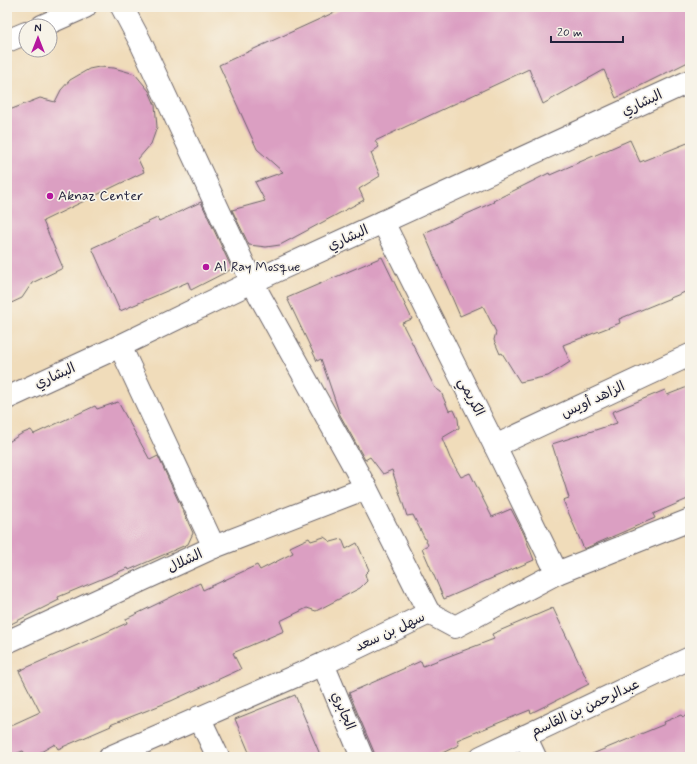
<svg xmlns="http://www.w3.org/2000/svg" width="697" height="764" viewBox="0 0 697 764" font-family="Mynerve,'Playpen Sans Arabic',sans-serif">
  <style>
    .building { fill: #db9fc2 }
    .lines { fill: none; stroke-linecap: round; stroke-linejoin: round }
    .minor-casing { stroke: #6a6367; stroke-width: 24 }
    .major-casing { stroke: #6a6367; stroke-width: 24 }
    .minor { stroke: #fff; stroke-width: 22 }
    .major { stroke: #fff; stroke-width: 22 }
    .poi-dot { fill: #b5179e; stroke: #f7f3e8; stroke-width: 1.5 }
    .labels { text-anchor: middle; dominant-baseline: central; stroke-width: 3.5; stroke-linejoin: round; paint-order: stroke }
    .street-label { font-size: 14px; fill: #22223b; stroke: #f7f3e8 }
    .poi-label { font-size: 14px; fill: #22223b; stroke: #f7f3e8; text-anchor: start }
  </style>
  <rect width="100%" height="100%" fill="#f7f3e8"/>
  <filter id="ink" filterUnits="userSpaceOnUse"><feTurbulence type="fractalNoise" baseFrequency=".025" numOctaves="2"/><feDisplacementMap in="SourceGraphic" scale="8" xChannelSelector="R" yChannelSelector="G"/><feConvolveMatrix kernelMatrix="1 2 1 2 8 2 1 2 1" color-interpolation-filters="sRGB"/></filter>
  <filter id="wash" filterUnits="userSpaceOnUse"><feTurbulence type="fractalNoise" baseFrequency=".012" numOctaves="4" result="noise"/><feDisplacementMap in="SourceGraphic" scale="16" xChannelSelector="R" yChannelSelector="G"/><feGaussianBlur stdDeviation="0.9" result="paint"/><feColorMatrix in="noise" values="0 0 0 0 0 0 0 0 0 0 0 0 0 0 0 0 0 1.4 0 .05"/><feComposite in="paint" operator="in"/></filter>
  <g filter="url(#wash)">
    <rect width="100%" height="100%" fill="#f0dcba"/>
    <g id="blocks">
      <!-- building -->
      <g class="building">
        <path d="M346,7h344v54l-74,37 -12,-28 -61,34 -14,-35 -154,72 4,6 -8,6 9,23 -21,13 5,11 -84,45 -14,2 -17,-2 -17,-35 33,-9 -10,-19 28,-10 -26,-23 -38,-84z"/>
        <path d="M99,67l15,1 21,6 14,17 6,14 2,22 -6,17 -13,15 6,13 -101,49 20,47 -31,15 -10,15 -15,7v-194l33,-13 15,4 6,-12 9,-10 19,-11z"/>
        <path d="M630,140l10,22 50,-20v148l-71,29 1,4 -57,22 7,17 -22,14 -28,6 -18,-29 -2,1 -6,-14 2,-8 -13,-26 -23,10 -36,-83 70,-31 -1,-1 56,-28 1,2z"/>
        <path d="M201,202l31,67 -41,21 -3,-8 -68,29 -28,-63 65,-30 2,3z"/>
        <path d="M382,257l30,62 -10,4 33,65 6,4 8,19 5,-1 4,9 1,9 -17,10 8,20 11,19 9,-4 22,44 19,-8 13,25 10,26 -90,39 -22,-51 6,-3 -15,-30 -6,1 -15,-46 -9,4 -13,-17 -5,3 -25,-45 -19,-56 -4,2 -30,-63z"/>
        <path d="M690,386v112l-37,16 2,4 -71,31 -21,-49 6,-2 -17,-54 65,-21 -5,-11 53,-22 2,5z"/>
        <path d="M118,402l32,58 8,-4 35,77 -5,11 -59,26 -1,-2 -70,29 1,3 -52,26v-183l14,-9 10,-4 3,4 61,-28 2,3z"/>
        <path d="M324,537l7,5 11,-3 4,10 11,-6 12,27 -4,4 2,7 -7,7 -44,23 -9,-3 -27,13 4,10 -51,22 8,16 -70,32 -61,24 1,1 -53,23 -3,-5 -23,13h-4l-5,-6 -16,6v-30l33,-15 -21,-41 108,-48 -1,-4 74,-36 3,7 54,-25 3,5 33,-17 -3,-6 19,-9 2,3z"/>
        <path d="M553,608l36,76 -58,29 -1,-3 -73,30 2,5 -25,12h-60v-5l-25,-59 72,-32 2,5 71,-27 -2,-5z"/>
        <path d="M295,695l26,62h-70l-16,-38z"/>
        <path d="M690,714v43h-105l80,-33 -1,-2 17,-7 2,2z"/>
      </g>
    </g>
  </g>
  <g filter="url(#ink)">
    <use href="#blocks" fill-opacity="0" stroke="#6a6367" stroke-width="1"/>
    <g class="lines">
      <!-- minor casing -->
      <g class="minor-casing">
        <g id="minor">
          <path d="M122,7l18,34 112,241 114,206 63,125"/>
          <path d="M383,222l112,224 62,127"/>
          <path d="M120,346l94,201"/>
          <path d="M7,398l113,-52 132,-64 438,-201"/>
          <path d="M495,446l195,-91"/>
          <path d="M429,613l26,14 102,-54 133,-53"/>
          <path d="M7,642l207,-95 152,-59"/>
          <path d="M323,664l39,93"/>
          <path d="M199,717l19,40"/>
          <path d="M525,736l10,21"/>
          <path d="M110,757l213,-93 106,-51"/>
          <path d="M481,757l209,-99"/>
        </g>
      </g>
      <!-- major casing -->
      <g class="major-casing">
        <g id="major">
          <path d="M42,26l43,-19"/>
          <path d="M7,41l19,-8"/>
        </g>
      </g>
      <!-- minor -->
      <use href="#minor" class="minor"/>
      <!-- major -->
      <use href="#major" class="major"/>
    </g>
  </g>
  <!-- markers -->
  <g class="poi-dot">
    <circle cx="50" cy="196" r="4"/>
    <circle cx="206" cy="267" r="4"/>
  </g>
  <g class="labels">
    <!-- street labels -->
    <g class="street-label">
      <text transform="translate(642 103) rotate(-25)">البشاري</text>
      <text transform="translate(348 238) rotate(-24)">البشاري</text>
      <text transform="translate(55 376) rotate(-24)">البشاري</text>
      <text transform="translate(471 397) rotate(63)">الكريمي</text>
      <text transform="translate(593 400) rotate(-25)">الزاهد أويس</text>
      <text transform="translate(185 561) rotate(-25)">الشلال</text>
      <text transform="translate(390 632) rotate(-25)">سهل بن سعد</text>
      <text transform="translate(585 708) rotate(-25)">عبدالرحمن بن القاسم</text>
      <text transform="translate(343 711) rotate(67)">الجابري</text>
    </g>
    <!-- poi labels -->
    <g class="poi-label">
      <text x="58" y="196">Aknaz Center</text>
      <text x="214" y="267">Al Ray Mosque</text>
    </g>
  </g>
  <!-- margin -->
  <rect width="697" height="764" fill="none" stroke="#f7f3e8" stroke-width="24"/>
  <!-- north arrow -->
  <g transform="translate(38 38)"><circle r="19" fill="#f7f3e8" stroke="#a29fa3"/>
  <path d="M0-3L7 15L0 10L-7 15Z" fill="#b5179e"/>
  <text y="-6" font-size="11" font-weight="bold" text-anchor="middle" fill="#22223b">N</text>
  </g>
  <!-- scale -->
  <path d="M551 36v6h72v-6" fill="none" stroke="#22223b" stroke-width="2"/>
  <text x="557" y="36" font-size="12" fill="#22223b" stroke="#f7f3e8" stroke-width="3" paint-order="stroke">20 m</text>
</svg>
